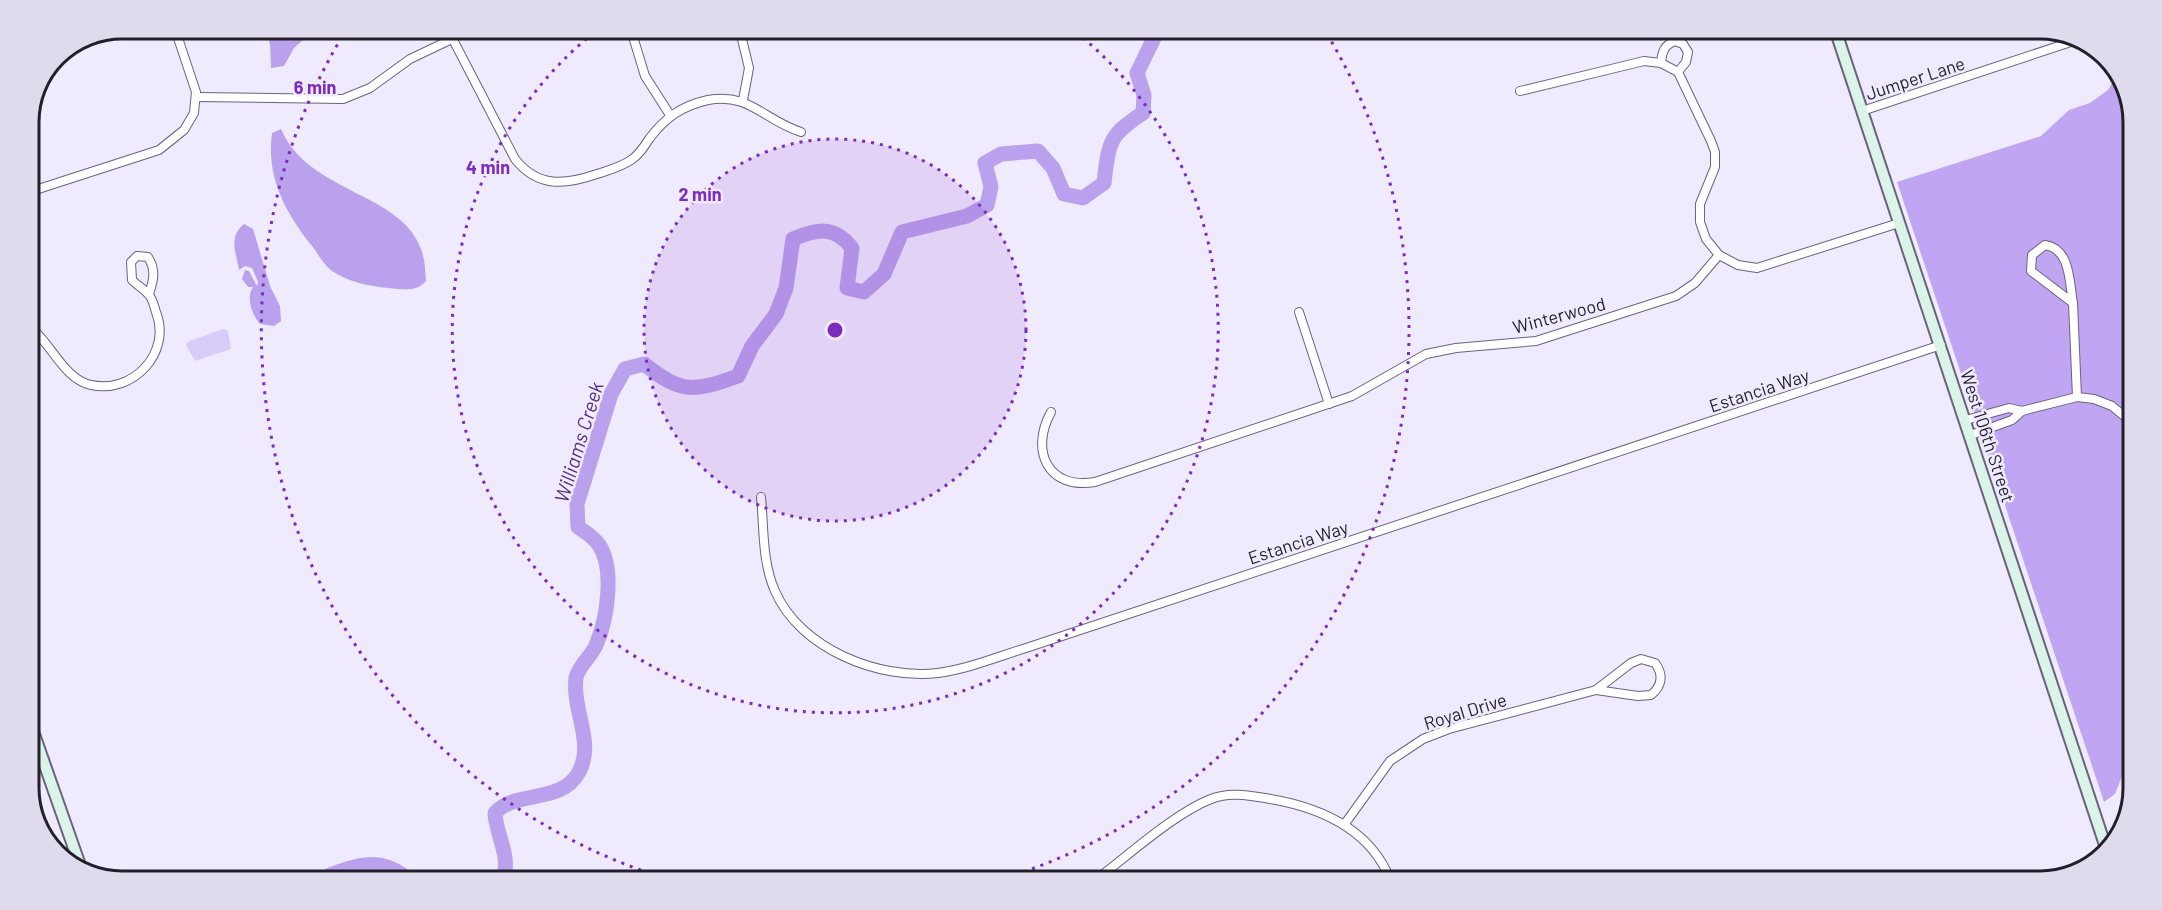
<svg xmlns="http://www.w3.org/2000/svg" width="2162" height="910" viewBox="0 0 2162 910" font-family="Barlow,sans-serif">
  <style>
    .green { fill: #daccf9 }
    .forest { fill: #c0a6f2 }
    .water { fill: #baa1ed }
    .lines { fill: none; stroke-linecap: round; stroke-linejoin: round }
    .river { stroke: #baa1ed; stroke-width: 15 }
    .street-casing { stroke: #6b627f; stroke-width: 10 }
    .secondary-casing { stroke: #6b627f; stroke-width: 14 }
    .street { stroke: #fff; stroke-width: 8 }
    .secondary { stroke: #dbf4e8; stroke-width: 10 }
    .ring { fill: none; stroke: #7b2cbf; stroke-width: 3; stroke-dasharray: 3 6 }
    .labels { text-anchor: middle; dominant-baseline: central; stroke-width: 5; stroke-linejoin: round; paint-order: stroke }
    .street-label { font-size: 18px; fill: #221e2a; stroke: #f0eafe }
    .water-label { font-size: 20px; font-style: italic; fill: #532e86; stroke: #f0eafe }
    .rim { fill: none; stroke: #221e2a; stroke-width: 3 }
    .centre { fill: #7b2cbf; stroke: #f0eafe; stroke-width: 3 }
    .ring-label { font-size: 18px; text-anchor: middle; font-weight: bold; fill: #7b2cbf; stroke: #f0eafe; stroke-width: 5; stroke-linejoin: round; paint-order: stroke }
  </style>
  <rect width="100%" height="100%" fill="#f0eafe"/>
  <!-- green -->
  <path class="green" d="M223,329l5,2 3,18 -36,12 -9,-16 3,-4z"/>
  <!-- forest -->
  <path class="forest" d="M2117,74l16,42 -6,659 -5,1 -7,18 -11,8 -207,-620 144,-46 28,-26 21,-7 18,-13z"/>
  <!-- water -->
  <g class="water">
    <path d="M265,29h50l-21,19 -10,18 -13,2 -1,-24z"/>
    <path d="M281,129c27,64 120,63 140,120 4,10 4,21 5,32 -11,12 -23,8 -38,7 -19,-2 -40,-6 -56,-17 -8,-6 -14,-17 -20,-25 -27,-34 -46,-69 -40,-113z"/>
    <path d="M244,224l9,5 17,57 10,20 1,15 -7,5 -14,-2c-9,-11 -14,-26 -7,-37h-5l-6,-8 3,-9 4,1 8,15 1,-4 -6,-14 -7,-2 -6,4c-3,-18 -11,-33 5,-46z"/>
  </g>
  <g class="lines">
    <!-- river -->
    <g class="river">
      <path d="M330,875c25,-10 50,-18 74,1"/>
      <path d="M504,876c6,-22 -8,-41 -9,-63 22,-24 66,-8 84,-41 16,-30 -7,-61 -3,-94 2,-12 17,-23 21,-35 10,-25 18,-74 2,-98 -4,-7 -14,-13 -21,-18l-1,-23 34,-110 14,-25 19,-5c38,30 50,28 94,12l14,-30 24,-32 10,-26 7,-49c24,-10 41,-14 59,9l-5,40 17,4 20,-18 18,-42 65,-16 20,-11 4,-18 -6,-24 16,-9 37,-3 15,17 11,26 19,4 21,-15c5,-41 4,-47 39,-70l1,-18 -7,-22 20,-41"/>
    </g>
    <!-- street casing -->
    <g class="street-casing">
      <g id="street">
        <path d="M448,30l67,129c23,29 50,26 82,15 12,-4 24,-7 34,-14 8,-5 13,-13 18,-21 16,-21 32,-33 59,-39 41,-8 57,21 93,32"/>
        <path d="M631,30l14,46 25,39"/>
        <path d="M740,31l9,37 -6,32"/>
        <path d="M1661,63c1,-11 3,-18 14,-22l8,3 5,8 -2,10 -8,10"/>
        <path d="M1520,91l124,-30 17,2 17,9 33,69 4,11v15l-15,37v18l6,17 13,16 19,10 19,3 142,-45"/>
        <path d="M196,97l147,2 27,-11 40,-29 42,-20"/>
        <path d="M1862,111l218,-72"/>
        <path d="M29,192l130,-42 25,-20 10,-17 2,-21 -21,-63"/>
        <path d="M2045,245c26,4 24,37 28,58l-42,-32 1,-16z"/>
        <path d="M2073,303l4,94"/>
        <path d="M1299,312l30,92"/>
        <path d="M29,326c21,15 35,54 62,59 42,9 81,-32 65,-73 -2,-5 -3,-13 -7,-17 -4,-5 -12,-10 -17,-15l-1,-18 6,-6 11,1c8,13 6,22 1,37"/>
        <path d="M1051,412c-21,38 -4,78 44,70l257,-86 74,-42 30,-6 80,-7 140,-45 19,-13 24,-28"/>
        <path d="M1966,420l43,-12 13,3"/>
        <path d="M1971,435l41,-15 10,-9 55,-14 17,2 18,7 18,15"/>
        <path d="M761,497c3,31 1,65 14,94 25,58 104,89 163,82 30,-4 59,-16 88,-25l915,-303"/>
        <path d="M1641,659l14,4c9,12 7,23 -4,32l-13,1 -42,-6 35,-27z"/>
        <path d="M1344,825l46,-64 33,-22 26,-10 147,-39"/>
        <path d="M1098,878c32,-24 77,-65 113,-79 17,-7 36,-4 54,-1 51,8 104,29 125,81"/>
      </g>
    </g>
    <!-- secondary casing -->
    <g class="secondary-casing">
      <g id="secondary">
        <path d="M1837,35l269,813"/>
        <path d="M29,720l53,151"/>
      </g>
    </g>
    <!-- street -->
    <use href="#street" class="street"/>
    <!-- secondary -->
    <use href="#secondary" class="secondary"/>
  </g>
  <!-- distance rings -->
  <circle cx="835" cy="330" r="191" fill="#7b2cbf" fill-opacity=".12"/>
  <g class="ring">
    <circle cx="835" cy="330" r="191"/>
    <path d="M1076 32A383 383 0 1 1 597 30"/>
    <path d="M658 876A574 574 0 0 1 346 30M1327 34A574 574 0 0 1 1008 877"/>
  </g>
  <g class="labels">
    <!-- street labels -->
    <g class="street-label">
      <text transform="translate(1915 78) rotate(-18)">Jumper Lane</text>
      <text transform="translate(1559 315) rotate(-15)">Winterwood</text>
      <text transform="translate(1759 390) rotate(-18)">Estancia Way</text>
      <text transform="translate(1988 436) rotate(72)">West 106th Street</text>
      <text transform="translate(1298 542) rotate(-18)">Estancia Way</text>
      <text transform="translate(1465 711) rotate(-17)">Royal Drive</text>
    </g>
    <!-- water labels -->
    <g class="water-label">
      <text transform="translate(578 442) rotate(-73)">Williams Creek</text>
    </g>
  </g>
  <!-- crop -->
  <path d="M0 0H2162V910H0ZM122 39H2040A83 83 0 0 1 2123 122V788A83 83 0 0 1 2040 871H122A83 83 0 0 1 39 788V122A83 83 0 0 1 122 39Z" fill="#e0daed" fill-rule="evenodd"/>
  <path class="rim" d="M122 39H2040A83 83 0 0 1 2123 122V788A83 83 0 0 1 2040 871H122A83 83 0 0 1 39 788V122A83 83 0 0 1 122 39Z"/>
  <circle cx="835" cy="330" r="9" class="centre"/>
  <g class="ring-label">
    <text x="315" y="94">6 min</text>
    <text x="488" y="174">4 min</text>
    <text x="700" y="201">2 min</text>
  </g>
</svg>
